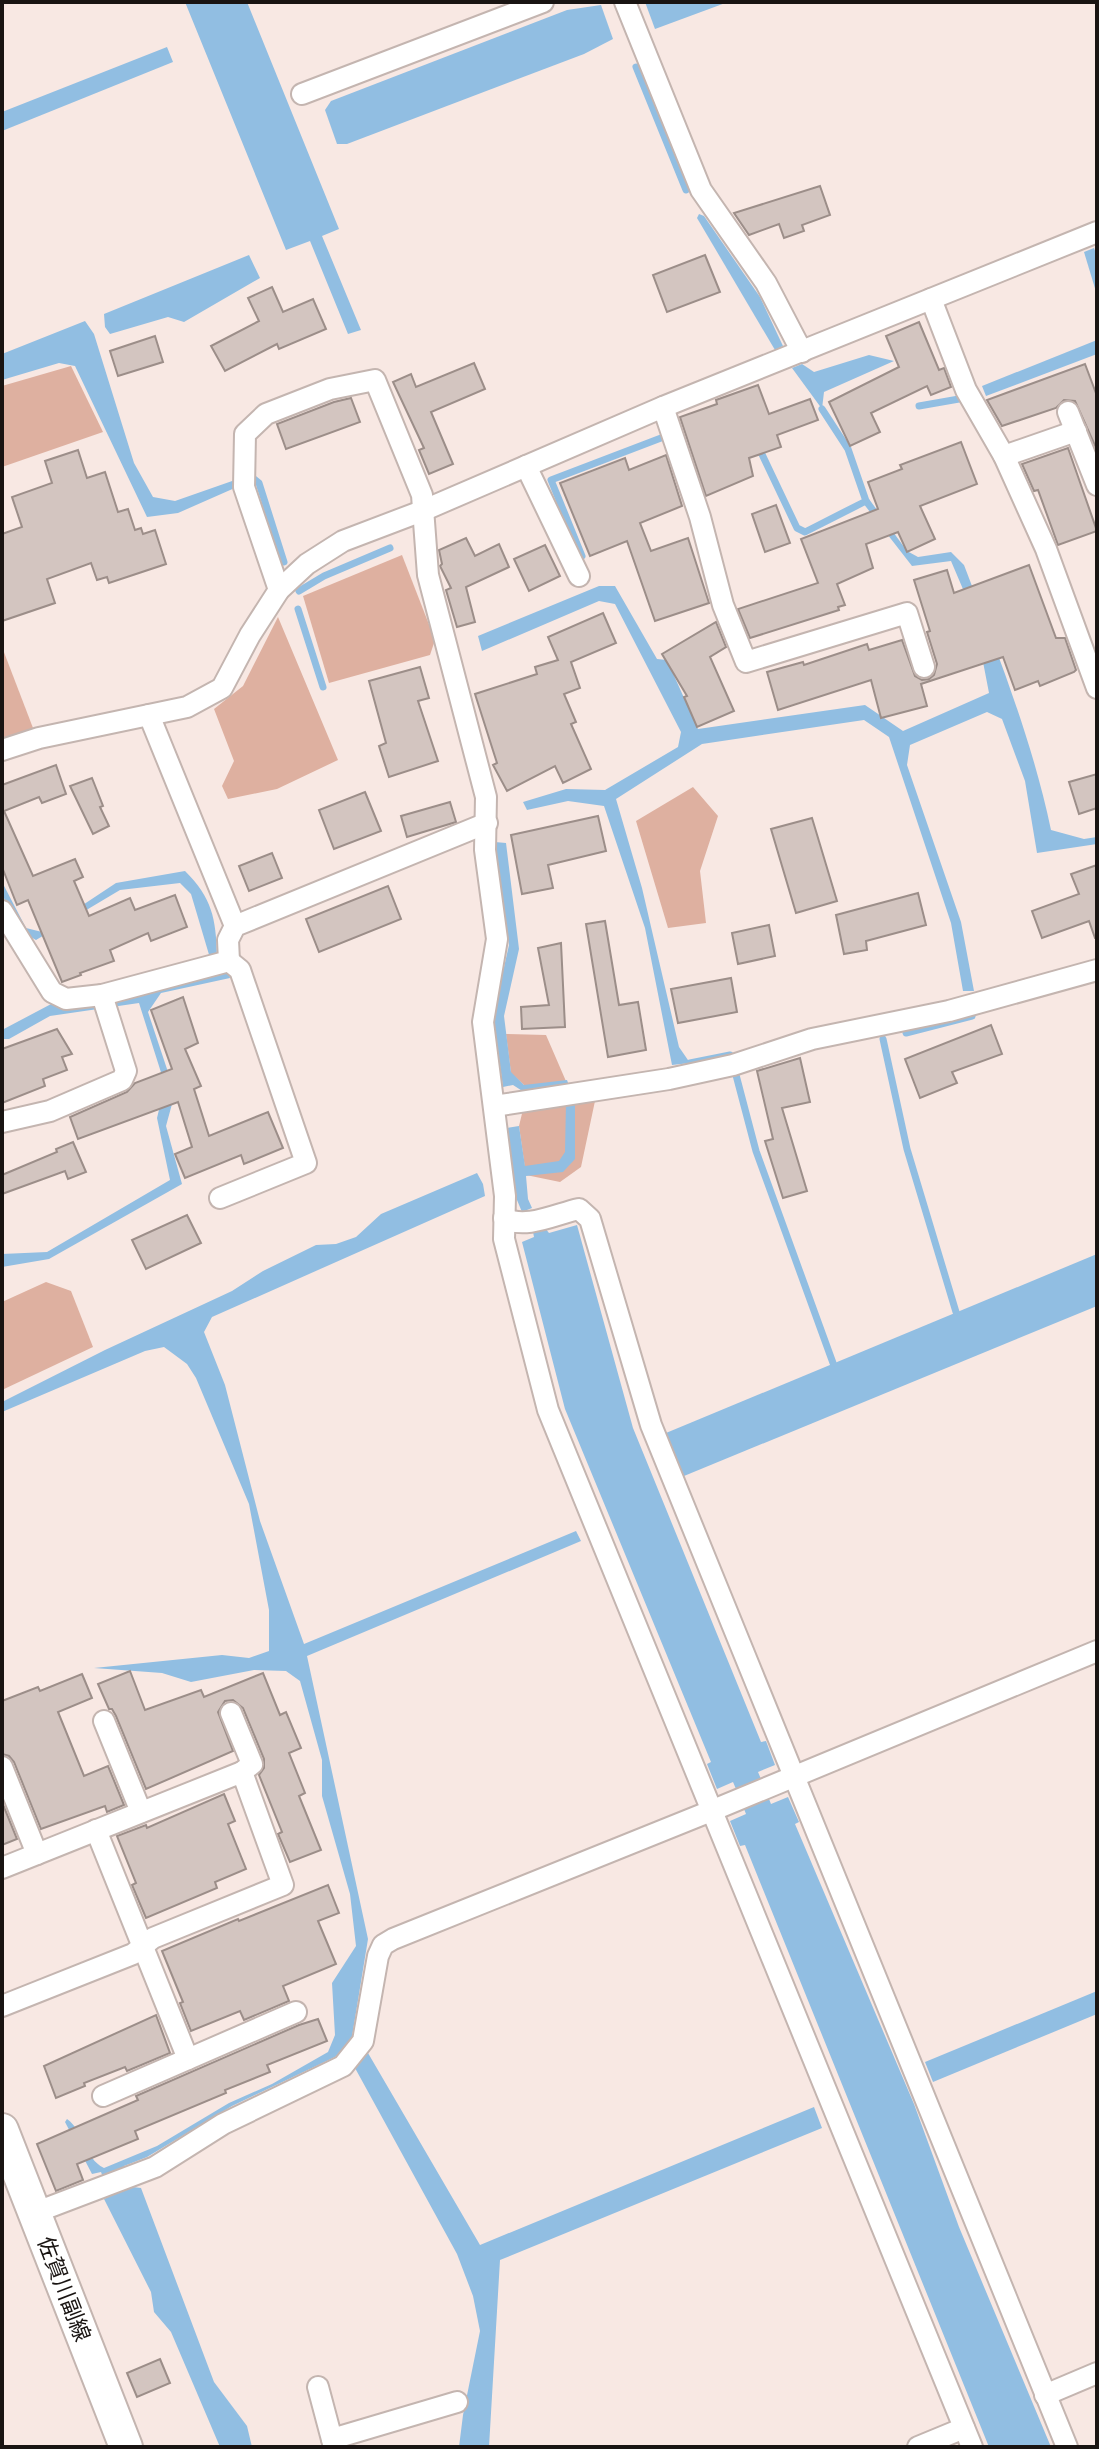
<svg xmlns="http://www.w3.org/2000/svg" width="1099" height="2449" viewBox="0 0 1099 2449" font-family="'Work Sans','Noto Sans JP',sans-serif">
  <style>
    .green { fill: #deb0a0 }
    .water { fill: #91bee2 }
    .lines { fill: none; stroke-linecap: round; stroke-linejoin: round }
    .stream { stroke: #91bee2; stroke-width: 7 }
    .building { fill: #d3c5c0; stroke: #9c8e89; stroke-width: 2 }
    .street-casing { stroke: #c4b5b0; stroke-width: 24 }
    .primary-casing { stroke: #c4b5b0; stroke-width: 36 }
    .street { stroke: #fff; stroke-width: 20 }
    .primary { stroke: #fff; stroke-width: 32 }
    .labels { text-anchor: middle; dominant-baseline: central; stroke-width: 6; stroke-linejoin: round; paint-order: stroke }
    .street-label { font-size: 22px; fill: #191412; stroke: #fff }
  </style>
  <rect width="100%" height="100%" fill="#f8e8e3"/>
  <!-- green -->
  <g class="green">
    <path d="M71,366l32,66 -101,35v-81z"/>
    <path d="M402,555l33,85 -5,15 -101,28 -26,-87z"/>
    <path d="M278,617l60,143 -61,29 -49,10 -6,-13 12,-25 -20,-52 29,-23z"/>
    <path d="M2,647l31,81 -31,11z"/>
    <path d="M693,787l25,29 -18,55 6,52 -38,5 -32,-107z"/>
    <path d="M506,1034l40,1 29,67 20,-1 -14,66 -21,15 -34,-7 -7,-49 8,-33 -3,-8 -13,-12z"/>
    <path d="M46,1282l25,9 22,56 -91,43v-88z"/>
  </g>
  <!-- water -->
  <g class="water">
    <path d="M185,2h62l92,227 -17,7 39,94 -13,4 -38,-93 -24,9z"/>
    <path d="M645,2h83l-73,27z"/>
    <path d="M601,5l12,34 -29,15 -237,90h-10l-12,-34 6,-9 236,-91z"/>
    <path d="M167,47l6,15 -171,69v-19z"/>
    <path d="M699,214l5,2 56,81 23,49 -8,4 -78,-132z"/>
    <path d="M1094,248l3,8v39l-13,-43z"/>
    <path d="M249,255l11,23 -76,44 -16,-5 -58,17 -5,-7 -1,-13z"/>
    <path d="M85,321l9,13 40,129 19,34 22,4 60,-21 2,7 -59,26 -31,4 -72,-151 -16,-3 -57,17v-26z"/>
    <path d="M1097,340v14l-111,42 -4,-10z"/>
    <path d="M869,355l25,6 -70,31 -2,17 -30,-41 10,-4 12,8z"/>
    <path d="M869,499l38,52 11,6 33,-5 13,13c33,87 68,174 87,265l33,9 13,-2v7l-60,9 -12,-72 -23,-62 -15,-7 -77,33 -3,20 54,157 13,69h-11l-12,-68 -62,-186 -25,-17 -162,24 -86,55 26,89 37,159 11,16 -18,2 -27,-137 -41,-122 -36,-5 -41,9 -4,-8 43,-13 39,1 73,-43 3,-15 -66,-128 -16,-3 -117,50 -4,-15 121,-50h16l42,73 10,1 31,69 167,-24 38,26 86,-38 -15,-78 -23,-54 -39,5 -49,-63z"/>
    <path d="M495,842l11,1 13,106 -15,67 7,56 13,13 43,-5 3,8 -43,6 -14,-9 -10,2 -10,-71 16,-71z"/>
    <path d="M185,871c27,27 31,47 32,85l-7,2 -19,-64 -11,-11 -60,7 -84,50c-21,-11 -34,-35 -34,-58l24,46 16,4 74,-49z"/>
    <path d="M228,970l2,8 -69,15 -13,19 27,81 -9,33 16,58 -133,75 -47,8v-13l45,-2 123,-72 -13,-62 8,-33 -26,-82 -89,13 -41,23h-7v-9l51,-27z"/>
    <path d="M566,1103h9v56l-12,13 -37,4 2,23 4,9 -10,4 -5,-12 -10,-72 12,-2 6,40 34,-5 6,-9z"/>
    <path d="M477,1173l6,11 2,12 -273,121 -8,15 21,53 35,136 44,123 272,-113 5,10 -274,115 61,283 -16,98 -5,11 -12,9 -103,49 -85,51 -23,9 9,21 8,1 73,194 33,44 5,21h-32l-49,-115 -17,-20 -3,-20 -47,-93 6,-3 -9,-24 -9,2 -27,-52 2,-3c18,13 17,39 37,49l53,-22 72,-43 43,-19 56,-32 7,-17 -3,-52 24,-37 -6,-52 -28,-98v-36l-22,-79 -14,-10 -32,-1 -63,12 -29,-9 -68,-5 128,-13 27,3 20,-7v-41l-20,-106 -53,-126 -9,-14 -23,-17 -19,4 -143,61v-10l103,-52 127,-59 31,-20 53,-26 20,-1 20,-7 25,-23z"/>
    <path d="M577,1225l56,203 128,314 5,-1 9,24 -17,7 3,7 -25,10 -3,-7 -16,7 -10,-25 4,-2 -146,-353 -43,-167 12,-5 -1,-5 12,-4 4,5z"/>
    <path d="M1097,1254v52l-413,170 -18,-43z"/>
    <path d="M788,1797l11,25 -4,2 119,280 45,123 92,220h-62l-244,-602 -5,1 -10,-25 16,-7 -2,-5 25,-10 2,5z"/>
    <path d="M1097,1991v23l-164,68 -8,-20z"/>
    <path d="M368,2053l112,192 334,-138 8,21 -322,132 -11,187h-30l4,-32 17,-84 -7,-35 -16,-42 -102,-186z"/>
  </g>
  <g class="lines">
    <!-- stream -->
    <g class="stream">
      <path d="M636,67l50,123"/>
      <path d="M919,406l40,-7"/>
      <path d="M759,448l38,80 8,4 61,-31 -18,-52 -26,-40"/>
      <path d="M254,479l5,4 25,79"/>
      <path d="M582,556l-31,-76 110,-42"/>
      <path d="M299,591l25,-15 66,-28"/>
      <path d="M298,609l25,78"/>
      <path d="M906,1033l66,-17"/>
      <path d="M883,1039l24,110 49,163"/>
      <path d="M690,1063l40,-8"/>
      <path d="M736,1075l20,76 77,212"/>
    </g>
  </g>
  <!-- building -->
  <g class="building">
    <path d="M820,186l10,29 -28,10 2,6 -20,7 -5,-14 -30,11 -15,-22z"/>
    <path d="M705,255l15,37 -53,20 -14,-37z"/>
    <path d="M272,287l11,25 30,-13 13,30 -47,20 -2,-5 -52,27 -14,-25 48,-25 -11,-23z"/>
    <path d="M919,322l20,48 5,-2 7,19 -20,8 -4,-9 -56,27 9,19 -30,14 -21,-44 70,-35 -13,-31z"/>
    <path d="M155,336l8,26 -45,14 -8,-25z"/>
    <path d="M474,363l11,26 -54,23 22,52 -24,10 -10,-24 5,-2 -31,-66 18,-8 5,13z"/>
    <path d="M1085,364l12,32v54l-22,-49 -11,-1 -8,8 -54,18 -15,-26z"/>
    <path d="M758,385l11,29 41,-15 8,21 -41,15 4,12 -32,11 4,18 -47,20 -26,-79 37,-13 -1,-4z"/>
    <path d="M351,398l9,24 -74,27 -9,-25 57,-22z"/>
    <path d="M961,442l16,42 -57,22 15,33 -28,13 -9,-20 -32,12 7,24 -36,16 8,21 -7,2 1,3 -89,28 -12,-29 80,-26 -17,-44 77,-30 -10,-27 34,-13 -2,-4z"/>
    <path d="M1068,448l29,83 -39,14 -20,-55 -4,1 -12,-27z"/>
    <path d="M78,450l9,28 18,-6 13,40 10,-3 7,21 6,-2 2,6 12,-4 11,34 -57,19 -2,-6 -10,3 -6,-17 -44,16 8,24 -53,18v-87l20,-7 -10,-30 40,-14 -7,-22z"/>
    <path d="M666,455l16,51 -42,17 11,28 37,-13 21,65 -54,18 -28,-80 -37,15 -30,-73 65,-25 4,12z"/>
    <path d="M776,505l14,38 -25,9 -13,-38z"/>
    <path d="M466,538l9,18 24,-12 10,23 -43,20 9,35 -18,5 -11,-37 5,-2 -11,-22 2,-2 -3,-14z"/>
    <path d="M545,545l15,31 -31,15 -15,-32z"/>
    <path d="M1029,565l27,73h9l11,32 -2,2 -34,14 -2,-5 -23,9 -12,-33 -82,27 6,22 -46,12 -10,-38 -93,30 -11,-38 36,-10 1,3 63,-21 2,6 33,-10 13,36 7,4 7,-1 5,-4 3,-11 -10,-32 3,-1 -16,-51 33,-10 7,23z"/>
    <path d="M603,613l13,30 -45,19 9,26 -16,6 12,28 -5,2 20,45 -28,14 -8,-17 -48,25 -14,-26 4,-2 -22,-69 62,-20 -2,-7 23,-7 -10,-23z"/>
    <path d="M716,622l10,25 -16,10 24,54 -37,16 -13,-30 3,-1 -25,-42z"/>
    <path d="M420,667l9,31 -11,3 20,60 -49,16 -10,-31 7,-3 -17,-62z"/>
    <path d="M56,765l10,29 -24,9 -3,-6 -35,14 29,65 42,-17 8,18 -9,4 15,35 41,-18 5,12 40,-15 12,32 -36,14 -3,-8 -38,17 4,11 -34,12 1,2 -19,7 -34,-82 -11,5 -15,-38v-82z"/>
    <path d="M1097,774v34l-18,6 -10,-32z"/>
    <path d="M92,778l11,28 -3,1 9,19 -16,8 -23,-48z"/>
    <path d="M365,792l16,39 -47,18 -15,-39z"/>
    <path d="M450,802l6,20 -49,15 -6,-21z"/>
    <path d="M598,816l8,35 -58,14 5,23 -31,6 -11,-59z"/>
    <path d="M812,818l25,83 -41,12 -25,-84z"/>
    <path d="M272,853l10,25 -33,13 -10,-25z"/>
    <path d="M1097,865v73h-2l-6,-17 -47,17 -10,-27 47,-17 -8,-20z"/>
    <path d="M388,886l13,33 -82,33 -13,-33z"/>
    <path d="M918,893l8,32 -60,16 1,9 -23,4 -8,-39z"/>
    <path d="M605,921l14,84 19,-3 8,48 -38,7 -22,-133z"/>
    <path d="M769,925l6,31 -37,8 -6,-31z"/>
    <path d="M561,943l4,84 -43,2 -1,-22 28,-2 -11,-57z"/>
    <path d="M731,978l6,34 -59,11 -7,-34z"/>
    <path d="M183,997l15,46 -13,6 16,37 -7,3 15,47 59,-24 15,36 -39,16 -3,-9 -56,23 -10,-24 17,-7 -14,-45 -100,37 -8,-22 57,-25 8,-9 37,-14 -21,-59z"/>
    <path d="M991,1025l11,29 -50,18 5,11 -37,15 -15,-39z"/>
    <path d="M57,1029l15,25 -10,3 5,13 -24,9 2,7 -43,17v-54z"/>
    <path d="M800,1058l10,44 -28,6 25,83 -24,7 -18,-57 8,-2 -16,-68z"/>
    <path d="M73,1142l13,30 -18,7 -3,-8 -63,23v-19l55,-23 -1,-3z"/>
    <path d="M187,1215l14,28 -55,26 -14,-29z"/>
    <path d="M130,1671l15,39 56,-20 3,7 59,-24 17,42 6,-3 15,36 -12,5 16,40 -6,3 22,54 -31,12 -12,-28 4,-2 -23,-57 5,-7v-9l-21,-51 -10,-8 -8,1 -7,11 15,39 -87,38 -30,-73 -4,-7h-3l-11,-25z"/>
    <path d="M82,1674l10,24 -34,14 26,64 24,-10 16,39 -17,7 -2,-6 -64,23 -27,-67 -5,-6 -7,-2v-53l36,-14 2,4z"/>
    <path d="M224,1794l11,27 -7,3 18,45 -31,13 2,6 -71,30 -14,-33 4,-2 -19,-47 29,-11 1,3z"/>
    <path d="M2,1802l15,37 -15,6z"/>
    <path d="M328,1885l11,28 -21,8 18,43 -53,22 6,15 -45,19 -4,-9 -49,20 -11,-28 3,-1 -21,-51 76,-32 1,2z"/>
    <path d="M156,2015l14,38 -43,18 -2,-4 -41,16 1,3 -29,12 -12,-32z"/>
    <path d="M318,2019l9,22 -60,24 3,7 -45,18 1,3 -91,38 3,8 -61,25 6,16 -27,11 -19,-47 101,-44 -2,-4 163,-71z"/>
    <path d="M160,2359l10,24 -33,14 -10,-24z"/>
  </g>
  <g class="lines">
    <!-- street casing -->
    <g class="street-casing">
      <g id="street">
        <path d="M625,2l76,188 65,93 36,69"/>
        <path d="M302,94l241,-92"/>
        <path d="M931,299l35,91 38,66 42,93 51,139"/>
        <path d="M663,407l37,110 23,88 23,57 161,-49 17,54"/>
        <path d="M1068,412l29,73"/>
        <path d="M1004,456l72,-25"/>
        <path d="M526,466l53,110"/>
        <path d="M279,590l-35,-103 1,-53 21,-20 64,-25 45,-9 47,115 6,80 58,222 -1,53 12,89 -14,83 22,174 -1,43 44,171 424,1037"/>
        <path d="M149,715l86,211"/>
        <path d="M2,750l37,-12 148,-31 35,-19 28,-53 29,-45 28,-26 36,-23 79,-30 241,-104 434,-175"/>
        <path d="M2,911l50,81 14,7 36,-4 127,-34 -1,-21 7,-14 252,-103"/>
        <path d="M494,1106l175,-27 64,-14 79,-26 137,-28 148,-41"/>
        <path d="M2,1122l48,-11 72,-31 4,-9 -24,-76"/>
        <path d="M220,1198l86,-35 -66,-193 -11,-9"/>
        <path d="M504,1218c21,12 52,-4 75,-9l11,10 61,206 416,1022"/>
        <path d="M231,1713l21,51 -10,8"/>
        <path d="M104,1721l37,91"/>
        <path d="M2,1767l35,87"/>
        <path d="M96,1830l92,229"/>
        <path d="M2,1868l240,-96 41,113 -130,53 -20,16 -131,52"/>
        <path d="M103,2096l193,-84"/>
        <path d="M34,2213l121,-46 68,-43 120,-58 20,-25 15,-85 5,-11 10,-6 318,-128 386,-160"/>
        <path d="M318,2387l16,60"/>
        <path d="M1045,2395l52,-22"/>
        <path d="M332,2439l125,-37"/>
        <path d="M918,2447l46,-19"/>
      </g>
    </g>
    <!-- primary casing -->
    <g class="primary-casing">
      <path id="primary" d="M2,2130l124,317"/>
    </g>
    <!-- street -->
    <use href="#street" class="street"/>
    <!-- primary -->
    <use href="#primary" class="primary"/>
  </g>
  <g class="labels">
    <!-- street labels -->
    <g class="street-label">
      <text transform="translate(64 2289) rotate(69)">佐賀川副線</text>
    </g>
  </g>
  <!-- border -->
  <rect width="1099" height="2449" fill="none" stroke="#191412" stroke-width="8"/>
</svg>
